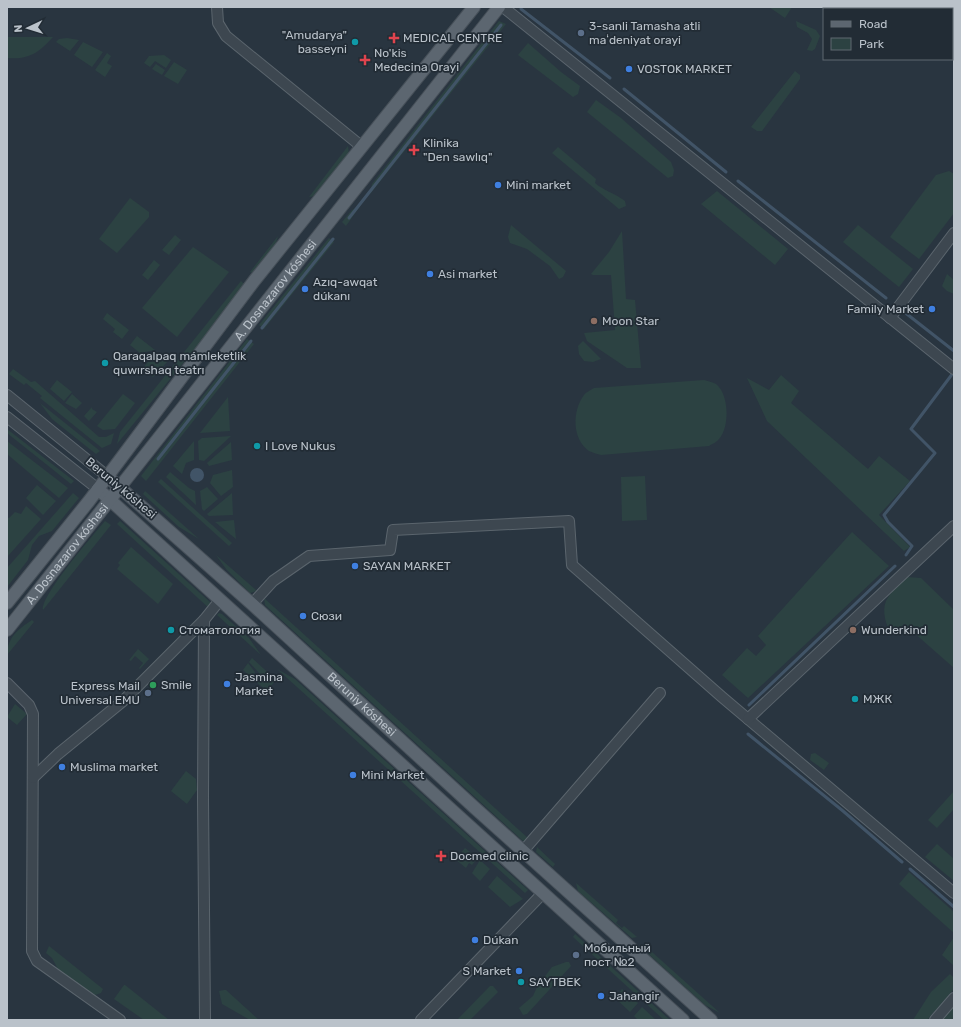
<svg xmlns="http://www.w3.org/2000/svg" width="961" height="1027" viewBox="0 0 961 1027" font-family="Rubik,sans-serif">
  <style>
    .green { fill: #2c4242 }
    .water { fill: #415467 }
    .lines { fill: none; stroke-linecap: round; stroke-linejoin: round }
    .stream { stroke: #415467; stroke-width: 3 }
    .minor-casing { stroke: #5b656d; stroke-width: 12 }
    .major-casing { stroke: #475059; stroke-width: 14 }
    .minor { stroke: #3d4750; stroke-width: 10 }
    .major { stroke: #5c6670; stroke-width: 12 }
    .service-dot { fill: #5c6f8a; stroke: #222c35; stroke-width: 1.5 }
    .health-dot { fill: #e0444e; stroke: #222c35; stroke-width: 1.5 }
    .culture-dot { fill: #0f9aa8; stroke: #222c35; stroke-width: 1.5 }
    .shop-dot { fill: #3f7fe0; stroke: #222c35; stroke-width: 1.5 }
    .education-dot { fill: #8d6e63; stroke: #222c35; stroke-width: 1.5 }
    .leisure-dot { fill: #2e9e5b; stroke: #222c35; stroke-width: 1.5 }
    .labels { text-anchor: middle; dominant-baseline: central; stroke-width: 3.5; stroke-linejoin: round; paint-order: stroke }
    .poi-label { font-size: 12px; fill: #bac2ca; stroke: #222c35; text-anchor: start }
    .street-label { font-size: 12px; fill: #bac2ca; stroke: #222c35 }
  </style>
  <rect width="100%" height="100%" fill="#293540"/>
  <!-- green -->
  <g class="green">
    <path d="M769,7h23l-7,11z"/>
    <path d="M499,21l7,3 -136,170 2,-10z"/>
    <path d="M796,21l20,9 4,6 -5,13 -3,2 -5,-1 5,-11 -4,-6 -11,-6z"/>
    <path d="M7,37h46c-14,15 -23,23 -46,21z"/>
    <path d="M67,38l12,2 -9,11 -14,-9 3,-3z"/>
    <path d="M83,42l20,10 -11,15 -18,-12z"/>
    <path d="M528,43l33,29 19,14 -2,8 -5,3 -55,-42z"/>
    <path d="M107,53l4,3 -4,7 5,3 -7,11 -10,-7z"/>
    <path d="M164,55l7,5 -5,8 -11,-7 -5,6 -6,-4 5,-7z"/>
    <path d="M174,62l13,8 -9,14 -14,-8z"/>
    <path d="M156,64l9,6 -3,5 -10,-6z"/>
    <path d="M795,71l5,4v4l-38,52h-5l-6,-4z"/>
    <path d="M596,100l25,18 50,44 3,8 -1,6 -5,2 -81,-66z"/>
    <path d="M348,146l1,9 -33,41 -7,1z"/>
    <path d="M558,147l38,32 -1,4c6,6 21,11 30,18l1,5 -7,3 -67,-56z"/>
    <path d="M949,171l5,3v39l-35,46 -29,-22 46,-62z"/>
    <path d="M717,191l71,58 -13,16 -74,-61z"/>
    <path d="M130,198l19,14v5l-32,36 -18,-14z"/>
    <path d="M361,205l-15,21 -4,-4 10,-12z"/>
    <path d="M511,225l55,46 -3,6 -4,2 -9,-13 -23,-17 -17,-6 -2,-6z"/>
    <path d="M858,225l55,44 -14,18 -56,-45z"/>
    <path d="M622,231l4,68 9,1 6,68h-14l-40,-27 -3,-8 31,-3 -4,-55h-18l-2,-1 18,-22z"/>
    <path d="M175,235l6,5 -12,15 -7,-5z"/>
    <path d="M278,236l-4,15 -19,23 -5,-2z"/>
    <path d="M329,238l5,4 -70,87 -5,-4z"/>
    <path d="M193,247l36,25 -52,65 -35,-29z"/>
    <path d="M154,260l6,5 -12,15 -6,-5z"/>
    <path d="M947,274l7,6v14l-7,-3 -5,-5z"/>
    <path d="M241,281l5,5 -129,158 3,-12z"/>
    <path d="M107,313l22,17 -7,9 -9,-7 2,-3 -12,-10z"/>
    <path d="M137,336l18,14 -15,3 -10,-8z"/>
    <path d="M247,339l7,5 -108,137 -5,-5z"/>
    <path d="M583,341l18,18 -8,3 -9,-1 -5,-7 -1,-8z"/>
    <path d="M166,360l2,1 -15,16 -10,-9 5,-6z"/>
    <path d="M13,369l18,13 4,-1 64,56h7l8,-4 -3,11 -9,4 -62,-50 2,-2 -16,-13 -2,2 -15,-11z"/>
    <path d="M781,375l18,16 -8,12 77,66 11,-13 31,25 -31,34 31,32 -6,4 -137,-130 -20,-43 22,12z"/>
    <path d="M57,380l15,12 -8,9 -14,-12z"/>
    <path d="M704,380c3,1 9,2 12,4 13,10 14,43 3,55 -2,3 -7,5 -10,7l-108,9c-3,-1 -8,-2 -12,-4 -17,-12 -17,-40 -5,-56 2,-3 7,-5 10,-7z"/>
    <path d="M72,394l10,9 -6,6 -11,-6z"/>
    <path d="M123,394l12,9 -20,26 -12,1 -6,-4z"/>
    <path d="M228,397l2,34 -30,2z"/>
    <path d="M40,403l60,48 -4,3 -44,-35z"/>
    <path d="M92,407v2l5,3 -8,9 -5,-5z"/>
    <path d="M7,429l67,52 -3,3 -64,-51z"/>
    <path d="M231,436l-27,25 -5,-1 -1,-19 4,-3z"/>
    <path d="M7,441l61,47 -9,10 -52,-44z"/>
    <path d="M194,441v19l-8,3 -4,11 -9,-8z"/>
    <path d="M231,442l1,18 -23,6 -2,-3z"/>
    <path d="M232,470l1,17 -12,9 -11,-13 3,-8z"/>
    <path d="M170,472l19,16 6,3 1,14 -30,-28z"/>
    <path d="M645,476l2,44 -25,1 -1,-44z"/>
    <path d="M161,479l71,64 -3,3 -71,-64z"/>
    <path d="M37,485l19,16 -13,14 -17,-17z"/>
    <path d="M207,487l11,12 -14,12 -2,-2 -2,-18z"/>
    <path d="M145,491l54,48 -20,-12 -36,-33z"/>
    <path d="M73,493l6,5 -27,33 -13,5 -7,9 -4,15 -21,27v-19z"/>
    <path d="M232,493l1,22 -24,1 -2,-2z"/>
    <path d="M26,506l15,13 -34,38v-40l2,1 6,-6 6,2z"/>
    <path d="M234,520l2,19 -21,-17z"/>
    <path d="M105,521l6,4 -68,85c-3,-14 51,-76 62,-89z"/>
    <path d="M120,521l90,81v7l-93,-85z"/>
    <path d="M852,532l37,34 -141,132 -26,-23 25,-27 9,8 10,-11 -8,-9z"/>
    <path d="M131,547l42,37 -15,20 -41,-35 3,-4 -2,-2z"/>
    <path d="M216,555l41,36 -7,2 -24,-24z"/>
    <path d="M907,577l14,1 33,32v58l-50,-44 -11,10c-8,-7 -11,-24 -7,-33 4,-9 14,-17 21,-24z"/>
    <path d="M264,598l265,241 -6,2 -258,-236z"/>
    <path d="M219,613l3,1 27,24 12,17 -44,-40z"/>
    <path d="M32,620l2,2 -27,33c0,-17 11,-26 25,-35z"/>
    <path d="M138,649l11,10 -9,10 -1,-1 4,-5 -8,-7 -4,5 -2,-1z"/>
    <path d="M252,658l24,22 -9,11 -12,-10 4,-8 -10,-11z"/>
    <path d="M248,663l7,9 -2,7 -10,-9z"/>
    <path d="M277,669l18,10 233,211 -3,3z"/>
    <path d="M15,704l12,10 -10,11 -10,-8z"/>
    <path d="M815,753l14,10 -5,7 -14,-10 1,-6z"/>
    <path d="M186,771l10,8 1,11 -10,14 -16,-13z"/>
    <path d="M954,791v18l-17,19 -9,-8z"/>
    <path d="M937,844l17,15v22l-29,-24z"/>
    <path d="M537,847l18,17 -2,3 -17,-15z"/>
    <path d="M465,848l13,10 -6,7 -3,-2 -3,5 -11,-9z"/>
    <path d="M480,860l10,9 -10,12 -8,-8z"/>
    <path d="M909,872l45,40v21l-55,-49z"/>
    <path d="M497,876l26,23 -13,8 -22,-20z"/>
    <path d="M576,883l42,37 -2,3 6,5 2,-2 13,11 -5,1 -54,-47z"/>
    <path d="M575,934l95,86h-6l-91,-83z"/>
    <path d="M954,937v29l-12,-11z"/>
    <path d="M643,944l77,69 -15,-8 -62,-56z"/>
    <path d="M49,946l54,43 -2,4 -6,2 -36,-24 -7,-13 -6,-5z"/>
    <path d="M566,962h3l2,4 -44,48 -4,1 -4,-7 14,-12 4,-9 15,-20z"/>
    <path d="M950,974l4,4v11l-27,31h-14l18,-28z"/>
    <path d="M124,985h1l44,35h-25l-30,-21z"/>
    <path d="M490,986h3l5,6 -28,28h-13z"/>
    <path d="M622,989l16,14 -8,9 -15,-14z"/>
    <path d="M224,990h2l33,30h-9l-28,-16 -3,-13z"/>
    <path d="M954,1004v16h-14z"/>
    <path d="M642,1007l14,13h-18l-4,-4z"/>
  </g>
  <!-- water -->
  <circle class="water" cx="197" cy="475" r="7"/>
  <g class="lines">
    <!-- stream -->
    <g class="stream">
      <path d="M521,9l89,69"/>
      <path d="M624,89l102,83"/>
      <path d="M738,181l148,117"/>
      <path d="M349,218l152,-193"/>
      <path d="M903,311l51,40"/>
      <path d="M262,328l71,-89"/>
      <path d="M158,459l93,-118"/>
      <path d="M906,555l6,-9 -24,-24 -4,-7 51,-62 -24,-24 42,-56"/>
      <path d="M749,705l146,-139"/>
      <path d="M748,734l95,77 59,51"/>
      <path d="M910,869l44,38"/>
    </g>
    <!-- minor casing -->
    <g class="minor-casing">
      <g id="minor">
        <path d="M217,7l1,16 8,13 135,110"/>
        <path d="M503,7l451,362"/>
        <path d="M890,318l64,-85"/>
        <path d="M7,395l100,81"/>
        <path d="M7,417l91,72"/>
        <path d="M252,604l21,-23 36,-25 81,-6 3,-20 176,-9 3,44 150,132 232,196"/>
        <path d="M7,683l22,22 4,9 -1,237 5,10 83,59"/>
        <path d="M748,719l206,-193"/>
        <path d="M33,778l25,-24 65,-53 81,-81"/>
        <path d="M523,851l137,-158"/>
        <path d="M205,1020l-2,-221 1,-179 16,-20"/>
        <path d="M421,1020l122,-127"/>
        <path d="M935,1020l19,-22"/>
      </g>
    </g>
    <!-- major casing -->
    <g class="major-casing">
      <g id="major">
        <path id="s1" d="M107,476l145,128 223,204 236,212"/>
        <path d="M98,489l585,531"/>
        <path d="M7,603l82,-102 165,-220 220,-274"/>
        <path id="s2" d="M7,630l492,-623"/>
      </g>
    </g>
    <!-- minor -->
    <use href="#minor" class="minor"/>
    <!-- major -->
    <use href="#major" class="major"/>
  </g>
  <!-- markers -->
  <g class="service-dot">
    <circle cx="581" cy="33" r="4"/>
    <circle cx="148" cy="693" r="4"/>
    <circle cx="576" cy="955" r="4"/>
  </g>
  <g class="health-dot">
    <path d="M392 32h4v4h4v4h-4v4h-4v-4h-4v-4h4z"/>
    <path d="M363 54h4v4h4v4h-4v4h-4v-4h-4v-4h4z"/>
    <path d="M412 144h4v4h4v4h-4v4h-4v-4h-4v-4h4z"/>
    <path d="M439 850h4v4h4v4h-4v4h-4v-4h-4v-4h4z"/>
  </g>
  <g class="culture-dot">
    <circle cx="355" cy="42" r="4"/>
    <circle cx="105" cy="363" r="4"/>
    <circle cx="257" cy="446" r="4"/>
    <circle cx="171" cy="630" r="4"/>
    <circle cx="855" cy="699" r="4"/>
    <circle cx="521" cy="982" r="4"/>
  </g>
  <g class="shop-dot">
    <circle cx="629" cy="69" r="4"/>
    <circle cx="498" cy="185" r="4"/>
    <circle cx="430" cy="274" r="4"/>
    <circle cx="305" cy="289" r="4"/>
    <circle cx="932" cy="309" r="4"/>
    <circle cx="355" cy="566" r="4"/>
    <circle cx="303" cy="616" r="4"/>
    <circle cx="227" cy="684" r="4"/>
    <circle cx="62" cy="767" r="4"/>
    <circle cx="353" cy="775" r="4"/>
    <circle cx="475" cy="940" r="4"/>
    <circle cx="519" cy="971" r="4"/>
    <circle cx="601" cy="996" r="4"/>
  </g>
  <g class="education-dot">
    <circle cx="594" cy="321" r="4"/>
    <circle cx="853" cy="630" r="4"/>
  </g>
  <circle class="leisure-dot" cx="153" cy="685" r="4"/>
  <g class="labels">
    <!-- poi labels -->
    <g class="poi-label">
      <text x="589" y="26">3-sanli Tamasha atli<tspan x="589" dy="14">maʻdeniyat orayi</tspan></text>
      <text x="347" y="35" text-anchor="end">"Amudarya"<tspan x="347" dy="14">basseyni</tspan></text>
      <text x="403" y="38">MEDICAL CENTRE</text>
      <text x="374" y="53">No'kis<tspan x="374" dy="14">Medecina Orayi</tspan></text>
      <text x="637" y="69">VOSTOK MARKET</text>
      <text x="423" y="143">Klinika<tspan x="423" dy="14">"Den sawlıq"</tspan></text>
      <text x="506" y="185">Mini market</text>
      <text x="438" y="274">Asi market</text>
      <text x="313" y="282">Azıq-awqat<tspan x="313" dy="14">dúkanı</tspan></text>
      <text x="924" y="309" text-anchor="end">Family Market</text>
      <text x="602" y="321">Moon Star</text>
      <text x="113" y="356">Qaraqalpaq mámleketlik<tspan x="113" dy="14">quwırshaq teatrı</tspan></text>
      <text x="265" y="446">I Love Nukus</text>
      <text x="363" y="566">SAYAN MARKET</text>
      <text x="311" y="616">Сюзи</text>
      <text x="179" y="630">Стоматология</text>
      <text x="861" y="630">Wunderkind</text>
      <text x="235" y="677">Jasmina<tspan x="235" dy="14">Market</tspan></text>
      <text x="161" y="685">Smile</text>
      <text x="140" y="686" text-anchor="end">Express Mail<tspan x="140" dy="14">Universal EMU</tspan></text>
      <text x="863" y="699">МЖК</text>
      <text x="70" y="767">Muslima market</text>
      <text x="361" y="775">Mini Market</text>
      <text x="450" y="856">Docmed clinic</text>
      <text x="483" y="940">Dúkan</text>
      <text x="584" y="948">Мобильный<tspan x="584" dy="14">пост №2</tspan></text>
      <text x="511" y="971" text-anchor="end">S Market</text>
      <text x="529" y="982">SAYTBEK</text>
      <text x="609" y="996">Jahangir</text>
    </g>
    <!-- street labels -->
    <g class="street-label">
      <text stroke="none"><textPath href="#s2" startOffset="433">A. Dosnazarov kóshesi</textPath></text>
      <text transform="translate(121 488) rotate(40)">Beruniy kóshesi</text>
      <text stroke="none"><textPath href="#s2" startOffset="97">A. Dosnazarov kóshesi</textPath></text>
      <text stroke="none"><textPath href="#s1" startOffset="342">Beruniy kóshesi</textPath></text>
    </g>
  </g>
  <!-- border -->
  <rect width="961" height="1027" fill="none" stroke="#bac2ca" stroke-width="16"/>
  <!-- legend -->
  <rect x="823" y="8" width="130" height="52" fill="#222c35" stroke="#5f6871"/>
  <rect x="831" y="21" width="20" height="6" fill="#5c6670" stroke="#5f6871"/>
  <text x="859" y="28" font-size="12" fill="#bac2ca">Road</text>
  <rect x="831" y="38" width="20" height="12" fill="#2c4242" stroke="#5f6871"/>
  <text x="859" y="48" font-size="12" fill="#bac2ca">Park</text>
  <!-- north arrow -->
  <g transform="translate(28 28) rotate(266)" stroke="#222c35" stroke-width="3" paint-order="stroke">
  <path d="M0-3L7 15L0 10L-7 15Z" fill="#bac2ca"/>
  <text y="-6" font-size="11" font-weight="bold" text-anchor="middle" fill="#bac2ca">N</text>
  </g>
</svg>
